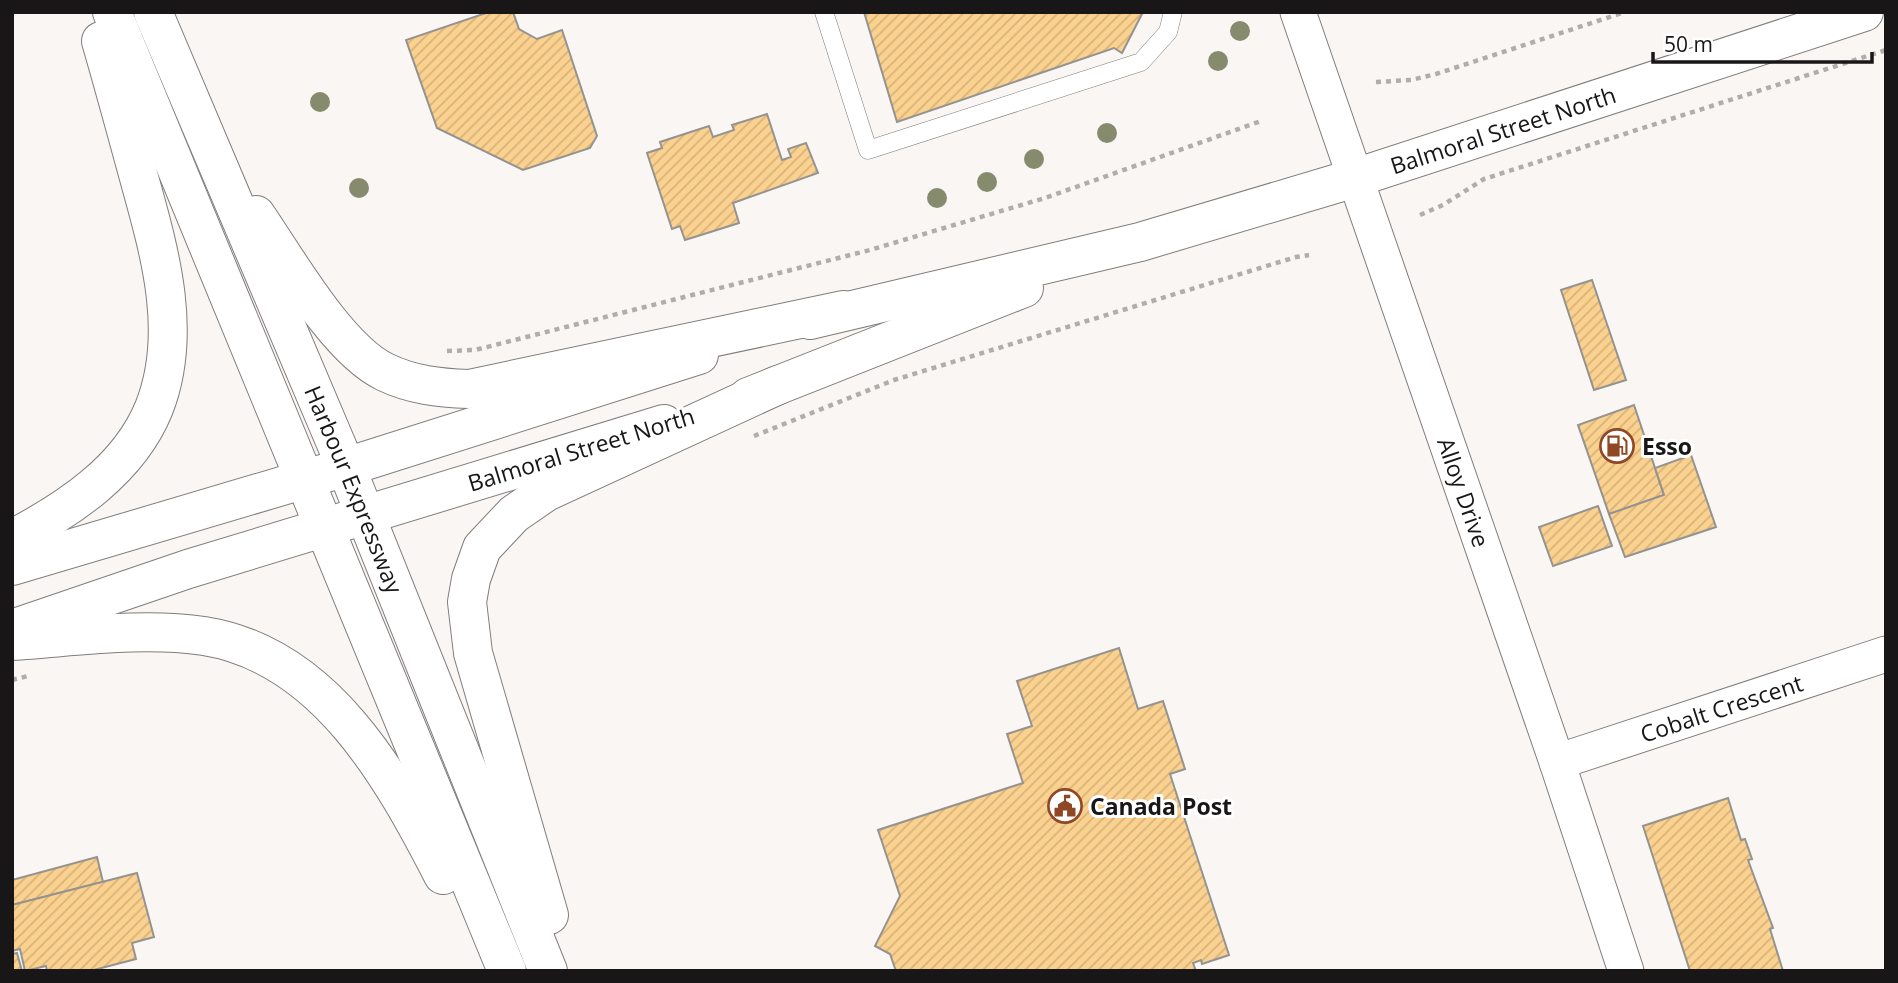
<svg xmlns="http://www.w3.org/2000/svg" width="1898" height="983" viewBox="0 0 1898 983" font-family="'Open Sans',sans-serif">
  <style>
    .building { fill: url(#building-hatch); stroke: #959390; stroke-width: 2 }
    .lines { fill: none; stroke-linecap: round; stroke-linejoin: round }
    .lane-casing { stroke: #817d7c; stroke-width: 19 }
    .street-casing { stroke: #817d7c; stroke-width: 37 }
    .secondary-casing { stroke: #817d7c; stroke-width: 40 }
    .primary-casing { stroke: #817d7c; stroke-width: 40 }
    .path { stroke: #b0adab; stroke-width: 4.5; stroke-dasharray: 5 5; stroke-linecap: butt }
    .lane { stroke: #fff; stroke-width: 18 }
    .street { stroke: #fff; stroke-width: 35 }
    .secondary { stroke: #fff; stroke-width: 38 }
    .primary { stroke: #fff; stroke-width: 38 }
    .tree { fill: #868b6e }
    .labels { text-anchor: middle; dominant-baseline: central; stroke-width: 6; stroke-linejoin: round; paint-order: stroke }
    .street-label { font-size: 23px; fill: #181616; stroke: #fff }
    .poi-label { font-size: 23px; font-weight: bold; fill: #181616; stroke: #fff; text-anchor: start }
  </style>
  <defs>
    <pattern id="building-hatch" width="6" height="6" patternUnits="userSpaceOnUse" patternTransform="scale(1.75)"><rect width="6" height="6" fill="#fbd18f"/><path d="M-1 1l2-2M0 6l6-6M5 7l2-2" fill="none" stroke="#d6b37b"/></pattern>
  </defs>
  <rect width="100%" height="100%" fill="#faf6f4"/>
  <!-- building -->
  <g class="building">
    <path d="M489,12h24l6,17 18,10 25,-9 35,106 -7,12 -67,22 -86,-42 -31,-88z"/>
    <path d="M864,12h279l-21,41 -8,-5 -217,74z"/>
    <path d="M767,114l15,46 9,-3 -3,-8 18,-6 12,30 -85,30 6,20 -54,17 -5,-14 -8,3 -25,-76 15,-5 -2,-6 49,-16 4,11 21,-7 -2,-5z"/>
    <path d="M1592,280l34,100 -32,10 -33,-100z"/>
    <path d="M1634,405l30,90 -55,19 -31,-89z"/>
    <path d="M1691,455l25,72 -91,30 -16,-43 55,-19 -9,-27z"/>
    <path d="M1598,506l14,40 -59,20 -14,-39z"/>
    <path d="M1119,648l19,61 25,-8 22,68 -15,5 59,181 -27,9 -1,-4 -8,3 3,8h-300l-6,-17 -15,-8 25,-50 -22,-66 145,-47 -16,-49 25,-8 -15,-45z"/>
    <path d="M1728,798l13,42 4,-1 7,20 -4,1 25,68 -3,1 13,42h-93l-47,-145z"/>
    <path d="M97,857l6,25 -91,23v-25z"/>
    <path d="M137,873l17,64 -22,6 4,16 -46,12h-43l-1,-5 -21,5 -5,-22 -8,2v-46z"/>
    <path d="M17,953l5,18h-10v-17z"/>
  </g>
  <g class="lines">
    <!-- lane casing -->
    <g class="lane-casing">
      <path id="lane" d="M824,12l44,138 273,-88 27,-30 5,-20"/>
    </g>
    <!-- street casing -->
    <g class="street-casing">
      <g id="street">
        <path id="s1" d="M1298,12l259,750 69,209"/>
        <path id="s2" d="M1557,762l329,-108"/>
      </g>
    </g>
    <!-- secondary casing -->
    <g class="secondary-casing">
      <g id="secondary">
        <path id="s3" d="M810,320l330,-78 215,-64 509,-166"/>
        <path d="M748,397l276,-109"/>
        <path d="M12,566l334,-99 353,-112"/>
        <path d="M12,629l176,-60 476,-145"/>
      </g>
    </g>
    <!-- primary casing -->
    <g class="primary-casing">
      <g id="primary">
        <path d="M112,12l395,959"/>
        <path id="s4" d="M153,12l193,455 202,504"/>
        <path d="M256,215c31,45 81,134 129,157 27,13 54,16 84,17l374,-79"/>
        <path d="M12,539c56,-29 117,-69 142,-131 30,-76 5,-158 -16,-234 -12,-44 -24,-88 -37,-133"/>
        <path d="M12,641c63,-4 129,-14 192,-5 121,19 188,140 239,239"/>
        <path d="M549,915l-76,-262 -6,-51 4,-23 11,-31 32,-34 32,-22 232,-107"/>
      </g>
    </g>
    <!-- path -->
    <g class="path">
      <path d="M1376,82l35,-2 25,-6 189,-62"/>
      <path d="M1420,215l23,-10 41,-26 402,-129"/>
      <path d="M447,351l28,-1 395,-100 175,-52 216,-77"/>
      <path d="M754,436l140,-56 402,-123 13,-2"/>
      <path d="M12,680l16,-4"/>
    </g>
    <!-- lane -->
    <use href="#lane" class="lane"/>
    <!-- street -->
    <use href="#street" class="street"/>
    <!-- secondary -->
    <use href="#secondary" class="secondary"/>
    <!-- primary -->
    <use href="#primary" class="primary"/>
  </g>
  <!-- trees -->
  <g class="tree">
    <circle cx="1240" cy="31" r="10"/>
    <circle cx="1218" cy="61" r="10"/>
    <circle cx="320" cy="102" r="10"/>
    <circle cx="1107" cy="133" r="10"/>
    <circle cx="1034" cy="159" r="10"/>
    <circle cx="987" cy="182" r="10"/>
    <circle cx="359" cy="188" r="10"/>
    <circle cx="937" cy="198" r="10"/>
  </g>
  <!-- icons -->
  <defs>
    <g id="fuel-ring" transform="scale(1.75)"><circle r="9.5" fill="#fff" stroke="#8f4823" stroke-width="1.5"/><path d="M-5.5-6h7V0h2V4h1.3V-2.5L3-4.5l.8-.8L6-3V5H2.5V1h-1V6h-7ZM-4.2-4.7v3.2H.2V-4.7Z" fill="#8f4823"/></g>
    <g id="civic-ring" transform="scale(1.75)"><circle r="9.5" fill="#fff" stroke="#8f4823" stroke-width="1.5"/><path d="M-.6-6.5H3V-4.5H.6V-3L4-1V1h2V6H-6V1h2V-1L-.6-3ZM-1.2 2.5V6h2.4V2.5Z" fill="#8f4823"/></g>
  </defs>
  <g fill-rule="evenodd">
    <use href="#fuel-ring" x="1617" y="446"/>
    <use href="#civic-ring" x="1065" y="806"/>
  </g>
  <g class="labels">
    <!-- street labels -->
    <g class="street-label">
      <text stroke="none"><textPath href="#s3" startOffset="719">Balmoral Street North</textPath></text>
      <text transform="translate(581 449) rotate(-17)">Balmoral Street North</text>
      <text stroke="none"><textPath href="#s4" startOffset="518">Harbour Expressway</textPath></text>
      <text stroke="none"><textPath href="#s1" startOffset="508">Alloy Drive</textPath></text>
      <text stroke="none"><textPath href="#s2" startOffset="173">Cobalt Crescent</textPath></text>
    </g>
    <!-- poi labels -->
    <g class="poi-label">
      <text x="1642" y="446">Esso</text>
      <text x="1090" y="806">Canada Post</text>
    </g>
  </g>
  <!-- border -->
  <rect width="1898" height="983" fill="none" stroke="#181616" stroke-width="28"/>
  <!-- scale -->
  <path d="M1653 52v10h219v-10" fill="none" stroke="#181616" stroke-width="3.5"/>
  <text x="1664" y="52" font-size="21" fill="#181616" stroke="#ffffff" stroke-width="5" paint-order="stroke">50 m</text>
</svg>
